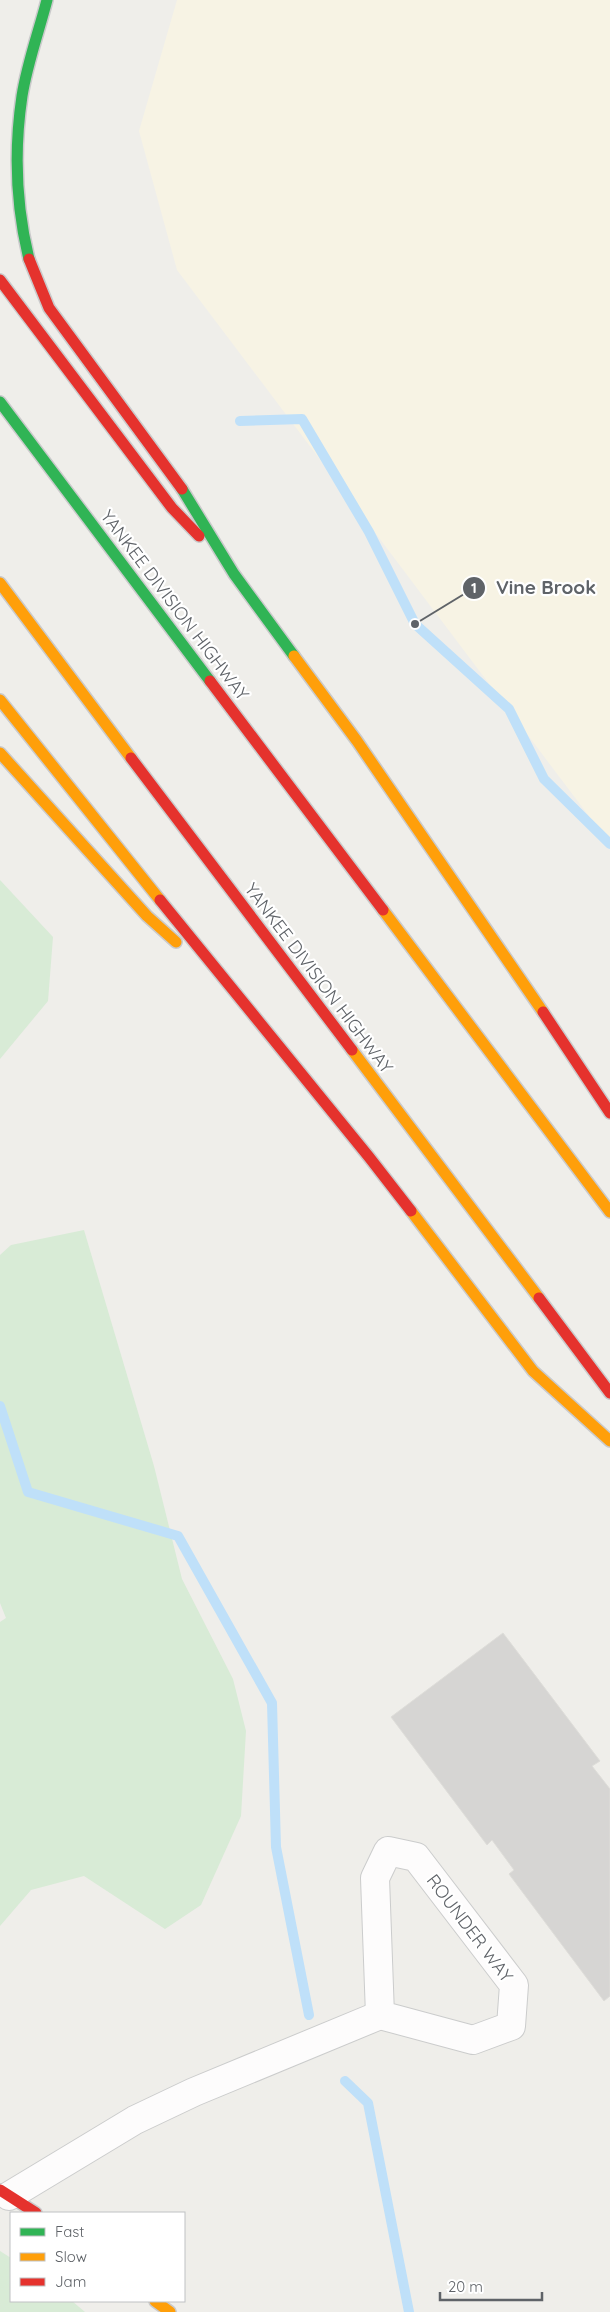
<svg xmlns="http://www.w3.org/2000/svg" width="610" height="2312" viewBox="0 0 610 2312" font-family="Quicksand,sans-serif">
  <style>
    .commercial { fill: #f7f3e4 }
    .green { fill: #d8ebd6 }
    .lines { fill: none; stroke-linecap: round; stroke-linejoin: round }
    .stream { stroke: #bfe0f9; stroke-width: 10 }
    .building { fill: #d6d5d3; stroke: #deddd9 }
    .street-casing { stroke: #cbcccc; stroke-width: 30 }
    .fast-casing { stroke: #cacacb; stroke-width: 14 }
    .slow-casing { stroke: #cacacb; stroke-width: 14 }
    .jam-casing { stroke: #cacacb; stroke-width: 14 }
    .street { stroke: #fdfcfc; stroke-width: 28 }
    .fast { stroke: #30b455; stroke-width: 11 }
    .slow { stroke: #ff9f0a; stroke-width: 11 }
    .jam { stroke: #e5322d; stroke-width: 11 }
    .labels { text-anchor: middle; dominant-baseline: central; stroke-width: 4.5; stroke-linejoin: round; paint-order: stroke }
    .street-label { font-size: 18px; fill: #5f6368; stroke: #fff }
    .leader { fill: none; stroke: #5f6368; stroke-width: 2 }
    .callout-dot { fill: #5f6368; stroke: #fff; stroke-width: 2 }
    .mark-label { font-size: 15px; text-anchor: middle; font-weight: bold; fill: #fff }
    .callout-label { font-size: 19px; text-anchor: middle; font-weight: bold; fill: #5f6368; stroke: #fff; stroke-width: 4.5; stroke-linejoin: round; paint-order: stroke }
  </style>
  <rect width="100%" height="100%" fill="#efeeea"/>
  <!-- commercial -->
  <path class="commercial" d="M177,0h433v844l-433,-574 -38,-139z"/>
  <!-- green -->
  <g class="green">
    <path d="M0,880l53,57 -5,64 -48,58z"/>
    <path d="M84,1230l70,236 28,113 51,100 13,52 -5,85 -40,89 -36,24 -81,-53 -53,14 -31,36v-304l6,-4 -6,-15v-348l11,-10z"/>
    <path d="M0,2251l11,7v43h61l13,11h-85z"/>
  </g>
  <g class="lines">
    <!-- stream -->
    <g class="stream">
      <path d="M240,421l62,-2 67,113 46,92 94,85 35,70 66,65"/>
      <path d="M0,1406l28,86 150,44 94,167 4,144 33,168"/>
      <path d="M345,2081l23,22 41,209"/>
    </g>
  </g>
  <!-- building -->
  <path class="building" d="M503,1633l97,128 -8,5 18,23v207l-6,5 -95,-127 5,-4 -22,-30 -5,5 -96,-128z"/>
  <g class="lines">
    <!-- street casing -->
    <g class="street-casing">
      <g id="street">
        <path d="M388,1851l28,6 98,128 -3,41 -38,14 -93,-25 -5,-137z"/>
        <path d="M9,2196l126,-76 59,-28 186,-77"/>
      </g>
    </g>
    <!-- fast casing -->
    <g class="fast-casing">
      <g id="fast">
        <path d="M29,259c-13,-53 -15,-109 -7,-163 5,-32 17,-65 25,-96"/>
        <path d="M0,402l210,279"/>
        <path d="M182,489l52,85 60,82"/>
      </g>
    </g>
    <!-- slow casing -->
    <g class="slow-casing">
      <g id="slow">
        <path d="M0,583l131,175"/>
        <path d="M294,656l63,85 186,271"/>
        <path d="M0,700l160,200"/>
        <path d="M0,753l147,163 29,26"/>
        <path d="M383,910l227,302"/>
        <path d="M352,1050l187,248"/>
        <path d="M411,1211l122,160 77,70"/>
        <path d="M155,2301l15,11"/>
      </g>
    </g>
    <!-- jam casing -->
    <g class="jam-casing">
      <g id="jam">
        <path d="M29,259l20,49 133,181"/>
        <path d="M0,280l172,228 27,28"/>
        <path d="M210,681l173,229"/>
        <path d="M131,758l221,292"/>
        <path d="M160,900l209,257 42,54"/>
        <path d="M543,1012l67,101"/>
        <path d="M539,1298l71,95"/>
        <path d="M0,2190l36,23"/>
      </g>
    </g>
    <!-- street -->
    <use href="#street" class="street"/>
    <!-- fast -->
    <use href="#fast" class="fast"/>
    <!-- slow -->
    <use href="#slow" class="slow"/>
    <!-- jam -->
    <use href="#jam" class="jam"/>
  </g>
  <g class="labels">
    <!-- street labels -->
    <g class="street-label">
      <text transform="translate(175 605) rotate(53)">YANKEE DIVISION HIGHWAY</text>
      <text transform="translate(319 978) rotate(53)">YANKEE DIVISION HIGHWAY</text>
      <text transform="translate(470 1928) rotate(53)">ROUNDER WAY</text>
    </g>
  </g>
  <!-- callouts -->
  <path class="leader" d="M415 624L474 588"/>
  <g class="callout-dot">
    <circle cx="415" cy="624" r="5"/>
    <circle cx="474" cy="588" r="12"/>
  </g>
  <g class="mark-label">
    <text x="474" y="593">1</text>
  </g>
  <g class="callout-label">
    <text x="546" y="594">Vine Brook</text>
  </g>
  <!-- legend -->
  <rect x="10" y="2212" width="175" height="90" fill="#ffffff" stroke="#bfc1c3"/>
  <rect x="20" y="2228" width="25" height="8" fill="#30b455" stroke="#bfc1c3"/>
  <text x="55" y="2237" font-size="15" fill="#5f6368">Fast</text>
  <rect x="20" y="2253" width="25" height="8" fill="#ff9f0a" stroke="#bfc1c3"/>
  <text x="55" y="2262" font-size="15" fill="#5f6368">Slow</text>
  <rect x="20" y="2278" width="25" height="8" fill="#e5322d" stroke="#bfc1c3"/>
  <text x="55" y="2287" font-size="15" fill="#5f6368">Jam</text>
  <!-- scale -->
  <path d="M440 2292v8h102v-8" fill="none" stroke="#5f6368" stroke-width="2.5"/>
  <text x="448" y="2292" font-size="15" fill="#5f6368" stroke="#ffffff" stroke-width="4" paint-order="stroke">20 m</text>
</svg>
